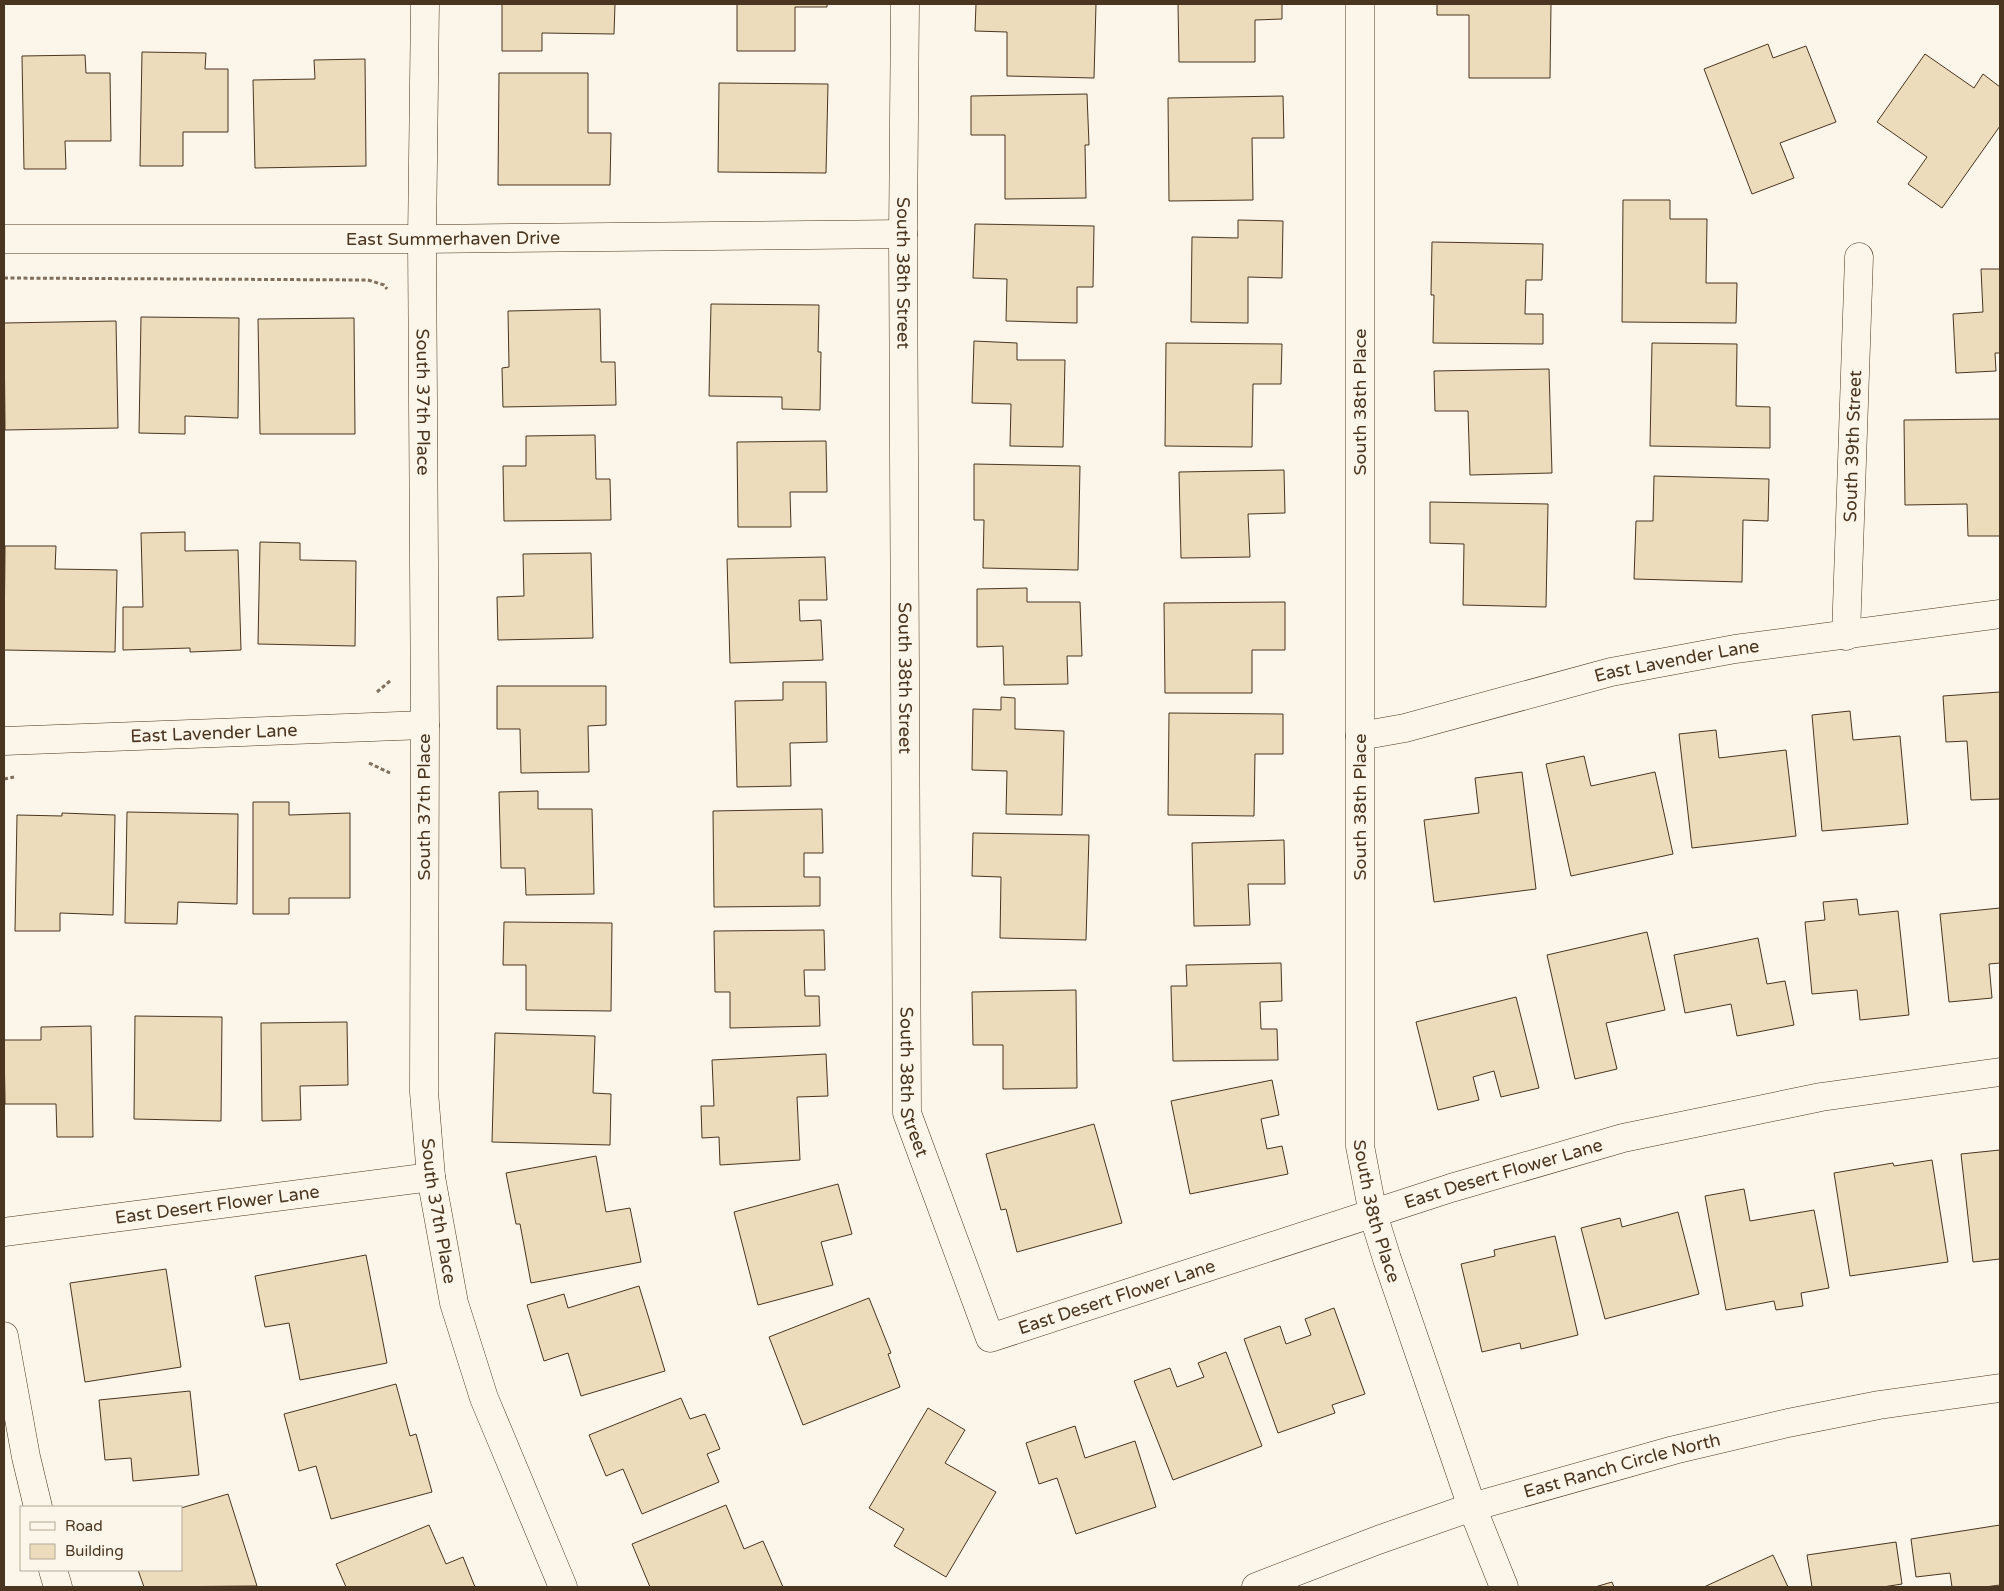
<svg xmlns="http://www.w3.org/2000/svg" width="2004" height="1591" viewBox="0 0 2004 1591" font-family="'Varela Round',sans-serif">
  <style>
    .building { fill: #ecdcbc; stroke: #4a3520 }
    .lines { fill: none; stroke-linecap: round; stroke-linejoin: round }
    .street-casing { stroke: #4a3520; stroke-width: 29 }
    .secondary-casing { stroke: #4a3520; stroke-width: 29 }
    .path { stroke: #7f6f5c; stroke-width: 3; stroke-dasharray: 4 2.5; stroke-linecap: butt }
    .street { stroke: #fbf6e9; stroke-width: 28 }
    .secondary { stroke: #fbf6e9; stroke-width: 28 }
    .labels { text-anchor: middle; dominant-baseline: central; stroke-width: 4; stroke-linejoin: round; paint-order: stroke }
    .street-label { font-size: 18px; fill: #4a3520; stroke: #fbf6e9 }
  </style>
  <rect width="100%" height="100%" fill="#fbf6e9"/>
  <!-- building -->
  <g class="building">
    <path d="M502,4h113l-1,30 -72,-1v18h-40z"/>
    <path d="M737,4h90v3h-32v44h-58z"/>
    <path d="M976,4h120l-2,74 -87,-2v-44l-32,-1z"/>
    <path d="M1178,4h104v15l-27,1v42h-76z"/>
    <path d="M1437,4h114l-1,74h-81v-63h-32z"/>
    <path d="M1768,44l5,14 33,-12 30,76 -56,21 14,35 -42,16 -48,-125z"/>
    <path d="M142,52l64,1 -1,16h23v63h-45v34h-43z"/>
    <path d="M1925,54l49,34 9,-14 17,13v39l-58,82 -34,-24 19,-27 -50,-35z"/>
    <path d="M85,55l1,18h24l1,68h-46l1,28h-42l-2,-113z"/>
    <path d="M365,59l1,107 -111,2 -2,-88 62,-1 -1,-19z"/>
    <path d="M499,73h89v60h23l-1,52h-112z"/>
    <path d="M719,83l109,1 -2,89 -108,-1z"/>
    <path d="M1087,94l2,51h-4l1,53 -81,1v-64h-34v-39z"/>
    <path d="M1283,96l1,42h-32l1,62 -84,1 -1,-103z"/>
    <path d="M1623,200h47v19h37l-1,64h31l-1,40 -114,-1z"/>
    <path d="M1238,220l45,1 -1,57 -34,-1v46l-57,-1 1,-85 46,1z"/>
    <path d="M975,224l119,2 -1,61h-16v36l-71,-2 1,-42 -34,-1z"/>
    <path d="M1432,242l111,2 -1,36h-16l-1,34h18v30l-110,-1 1,-48h-3z"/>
    <path d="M1981,269h19v84h-5l1,18 -40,2 -3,-59 30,-2z"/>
    <path d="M711,304l108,1 -1,47h3l-1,58 -38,-1v-12l-73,-1z"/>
    <path d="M600,309l1,53h14l1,43 -113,2 -1,-39 7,-1 -1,-56z"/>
    <path d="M141,317l98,1 -1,100 -53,-2v18l-46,-1z"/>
    <path d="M354,318l1,116h-95l-2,-115z"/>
    <path d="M116,321l2,107 -113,2 -1,-107z"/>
    <path d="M974,341l43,2v17h48l-2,87 -53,-1 1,-42 -39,-1z"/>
    <path d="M1166,343l116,1 -1,40h-28l-1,63 -87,-1z"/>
    <path d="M1652,343l85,1 -1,62 34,1v41l-120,-2z"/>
    <path d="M1549,369l3,104 -82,2 -2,-64h-33l-1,-40z"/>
    <path d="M2000,419v117h-32l-1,-32 -62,1 -1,-85z"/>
    <path d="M595,435l1,44h14l1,41 -107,1 -1,-55h23v-30z"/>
    <path d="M826,441l1,51h-37l1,35h-53l-1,-85z"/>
    <path d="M974,464l106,2 -2,104 -95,-2 1,-48h-10z"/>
    <path d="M1284,470l1,43 -37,1 2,43 -69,1 -2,-86z"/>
    <path d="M1654,476l115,3 -1,42 -25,-1 -1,62 -108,-3 2,-58h17z"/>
    <path d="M1430,502l118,2 -2,103 -83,-2 1,-61 -34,-1z"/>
    <path d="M185,532v19l53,-1 3,100 -51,2v-4l-67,2v-43h20l-2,-74z"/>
    <path d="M260,542l40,1v17l56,1 -1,85 -97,-2z"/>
    <path d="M5,546h51l-1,23 62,1 -2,82 -111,-2z"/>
    <path d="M591,553l2,85 -95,2 -1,-43 27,-1 -1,-42z"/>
    <path d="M825,557l2,43h-28l1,21 21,-1 2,40 -93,3 -3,-104z"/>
    <path d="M1027,588v14h53l2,54h-15l1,28 -64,1 -1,-39 -26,1v-58z"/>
    <path d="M1285,602v48h-33v43h-87l-1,-90z"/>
    <path d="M783,682h43l1,60 -37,1 1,43 -54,1 -2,-86 48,-1z"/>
    <path d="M497,686h109v39l-18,1 1,46 -68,1 -1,-44h-23z"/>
    <path d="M2000,692v107l-29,1 -4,-59 -21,1 -3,-46z"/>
    <path d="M1001,697l14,1v31l49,2 -2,84 -56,-1 1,-43 -35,-1 1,-61 28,1z"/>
    <path d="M1850,711l3,29 47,-4 8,88 -86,7 -10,-116z"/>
    <path d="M1169,713l114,1v40h-28l-1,62 -86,-1z"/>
    <path d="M1716,730l3,28 67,-8 10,86 -104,12 -13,-114z"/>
    <path d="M1584,756l7,30 64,-14 18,82 -102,22 -25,-112z"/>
    <path d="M1522,772l14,117 -102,13 -10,-82 55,-7 -4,-35z"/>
    <path d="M538,791v18h54l2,85 -68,1 -1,-27h-24l-2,-76z"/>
    <path d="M253,802h36v13l61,-2v85h-61v16h-36z"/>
    <path d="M822,809l1,44h-19v24h16v29l-106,1 -1,-96z"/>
    <path d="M127,812l111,2 -1,90 -59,-2 -1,22 -52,-1z"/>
    <path d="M62,813l53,2 -2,100 -53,-2v18h-45l2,-116 45,1z"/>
    <path d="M973,833l116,2 -3,105 -86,-2 1,-61 -29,-1z"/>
    <path d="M1284,840l1,44h-37l2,41 -56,1 -2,-83z"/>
    <path d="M1857,899l2,16 39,-4 11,104 -49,5 -3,-30 -45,4 -7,-72 20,-2 -2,-18z"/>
    <path d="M2000,908v55l-11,1 3,34 -43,4 -9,-88z"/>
    <path d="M504,922l108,1 -1,88 -85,-1v-45h-23z"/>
    <path d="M824,930l1,40h-21l1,26h14l1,30 -90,2v-36h-15l-1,-61z"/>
    <path d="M1647,932l18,78 -59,13 11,46 -42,10 -28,-124z"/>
    <path d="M1758,938l9,46 18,-3 9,44 -57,11 -6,-32 -46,9 -11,-58z"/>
    <path d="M1281,963l1,38 -22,1 1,27h16l1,31 -105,1 -2,-75h16l-1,-21z"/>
    <path d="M1076,990l1,98 -74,1v-44h-30l-1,-53z"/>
    <path d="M1516,997l23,91 -38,9 -7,-26 -21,6 6,23 -41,10 -22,-88z"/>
    <path d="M135,1016l87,1 -1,104 -87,-2z"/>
    <path d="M347,1022l1,63 -48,1 1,34 -39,1 -1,-98z"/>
    <path d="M91,1026l2,111h-36l-1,-33h-51l-1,-64h37v-13z"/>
    <path d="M495,1033l100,3 -2,57 18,1 -1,51 -118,-3z"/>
    <path d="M826,1054l2,42 -31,1 3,63 -80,5 -1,-28 -17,1 -1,-32h13l-2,-46z"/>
    <path d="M1272,1080l7,35 -18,4 6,30 15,-3 6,28 -98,20 -19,-93z"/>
    <path d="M1094,1124l28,99 -105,29 -11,-43 -5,1 -15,-56z"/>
    <path d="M2000,1150v109l-27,3 -12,-108z"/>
    <path d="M596,1156l10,56 24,-4 11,54 -110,21 -11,-59h-4l-10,-51z"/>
    <path d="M1932,1160l16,102 -98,14 -16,-103 59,-10 1,3z"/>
    <path d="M838,1184l14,50 -31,8 12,43 -75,20 -24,-93z"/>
    <path d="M1744,1189l6,32 64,-11 15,78 -28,5 2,13 -27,4 -2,-9 -48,9 -21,-114z"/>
    <path d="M1678,1212l21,82 -94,25 -24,-91 39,-10 2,9z"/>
    <path d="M1555,1236l23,99 -57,14 -1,-6 -38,9 -21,-88 34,-8 -1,-6z"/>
    <path d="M366,1255l21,108 -87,17 -11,-57 -24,4 -10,-51z"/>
    <path d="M166,1269l15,98 -96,15 -15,-99z"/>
    <path d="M639,1286l26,85 -84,25 -13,-43 -24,8 -17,-56 37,-11 4,14z"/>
    <path d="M869,1298l22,55 -3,1 12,33 -97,38 -34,-88z"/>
    <path d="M1334,1308l31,86 -33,11 3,8 -57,20 -34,-94 36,-13 6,18 25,-9 -6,-16z"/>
    <path d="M1226,1352l36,94 -89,34 -39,-99 36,-13 7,19 27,-10 -6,-14z"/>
    <path d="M396,1384l14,52 6,-2 16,58 -101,27 -15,-53 -17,5 -15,-57z"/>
    <path d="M190,1391l9,84 -66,6 -2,-23 -26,2 -6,-60z"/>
    <path d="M681,1398l9,21 15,-5 15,35 -13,5 12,28 -77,32 -19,-45 -17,7 -17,-41z"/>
    <path d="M928,1408l37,22 -20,33 51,29 -50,85 -52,-31 10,-17 -35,-21z"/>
    <path d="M1075,1426l10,32 50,-17 21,66 -80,27 -19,-56 -18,6 -13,-41z"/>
    <path d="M228,1494l29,92 -113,1 -6,-17h43v-62z"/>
    <path d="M726,1505l18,44 19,-8 20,46h-133l-18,-43z"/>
    <path d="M429,1525l17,39 17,-7 12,30h-129l-10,-23z"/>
    <path d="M2000,1525v60l-15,2h-33l-2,-14 -34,4 -5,-38z"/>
    <path d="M1896,1542l6,42 -19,3h-71l-5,-32z"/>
    <path d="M1773,1555l15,32h-84z"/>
    <path d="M1612,1582l2,5h-19z"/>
  </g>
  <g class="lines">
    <!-- street casing -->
    <g class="street-casing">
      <g id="street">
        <path id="s1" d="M425,4l-3,235 3,486 -1,367 7,85 23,126 30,95 79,189"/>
        <path id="s2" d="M905,4l-2,230 4,879 83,225 461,-150 172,-50 198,-41 179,-25"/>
        <path id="s3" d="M1360,4v1142l13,68 14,45 85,248 32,80"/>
        <path id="s4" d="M4,239h418l481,-5"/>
        <path id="s5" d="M1846,636l13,-379"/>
        <path id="s6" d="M1360,736l45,-8 206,-56 124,-23 265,-35"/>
        <path id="s7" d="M4,741l421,-16"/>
        <path id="s8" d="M4,1232l427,-55"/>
        <path d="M4,1336l22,121 12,50"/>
        <path d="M53,1570l5,17"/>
      </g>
    </g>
    <!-- secondary casing -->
    <g class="secondary-casing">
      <g id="secondary">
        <path id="s9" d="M1256,1587l122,-47 94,-33 202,-57 114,-27 91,-18 121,-17"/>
      </g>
    </g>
    <!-- path -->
    <g class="path">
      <path d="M4,278l364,2 16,5 3,4"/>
      <path d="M377,692l13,-11"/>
      <path d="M369,763l21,10"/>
      <path d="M4,779l10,-2"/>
    </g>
    <!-- street -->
    <use href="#street" class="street"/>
    <!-- secondary -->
    <use href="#secondary" class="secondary"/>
  </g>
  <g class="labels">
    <!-- street labels -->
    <g class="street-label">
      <text stroke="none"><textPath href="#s4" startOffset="449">East Summerhaven Drive</textPath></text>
      <text stroke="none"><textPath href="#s2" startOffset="269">South 38th Street</textPath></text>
      <text stroke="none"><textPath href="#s1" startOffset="398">South 37th Place</textPath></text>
      <text transform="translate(1360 402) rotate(-90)">South 38th Place</text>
      <text stroke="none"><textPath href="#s5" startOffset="190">South 39th Street</textPath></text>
      <text stroke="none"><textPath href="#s6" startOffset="326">East Lavender Lane</textPath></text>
      <text stroke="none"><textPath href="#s2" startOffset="674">South 38th Street</textPath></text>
      <text stroke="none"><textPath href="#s7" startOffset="210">East Lavender Lane</textPath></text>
      <text transform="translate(424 807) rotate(-90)">South 37th Place</text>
      <text transform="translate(1360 807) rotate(-90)">South 38th Place</text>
      <text stroke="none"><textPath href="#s2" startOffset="1079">South 38th Street</textPath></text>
      <text stroke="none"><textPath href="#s2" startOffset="1888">East Desert Flower Lane</textPath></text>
      <text stroke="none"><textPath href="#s8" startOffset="215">East Desert Flower Lane</textPath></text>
      <text stroke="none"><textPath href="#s3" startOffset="1209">South 38th Place</textPath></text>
      <text stroke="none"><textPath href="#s1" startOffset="1208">South 37th Place</textPath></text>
      <text stroke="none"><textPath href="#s2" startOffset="1482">East Desert Flower Lane</textPath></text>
      <text stroke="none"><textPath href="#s9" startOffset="386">East Ranch Circle North</textPath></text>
    </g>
  </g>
  <!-- border -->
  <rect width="2004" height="1591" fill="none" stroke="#4a3520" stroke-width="10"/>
  <!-- legend -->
  <rect x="20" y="1506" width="162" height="65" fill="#fbf6e9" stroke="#b4a999"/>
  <rect x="30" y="1522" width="25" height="8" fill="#fbf6e9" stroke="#b4a999"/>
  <text x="65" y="1531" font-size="15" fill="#4a3520">Road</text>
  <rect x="30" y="1544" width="25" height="15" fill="#ecdcbc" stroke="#b4a999"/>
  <text x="65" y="1556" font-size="15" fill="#4a3520">Building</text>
</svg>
